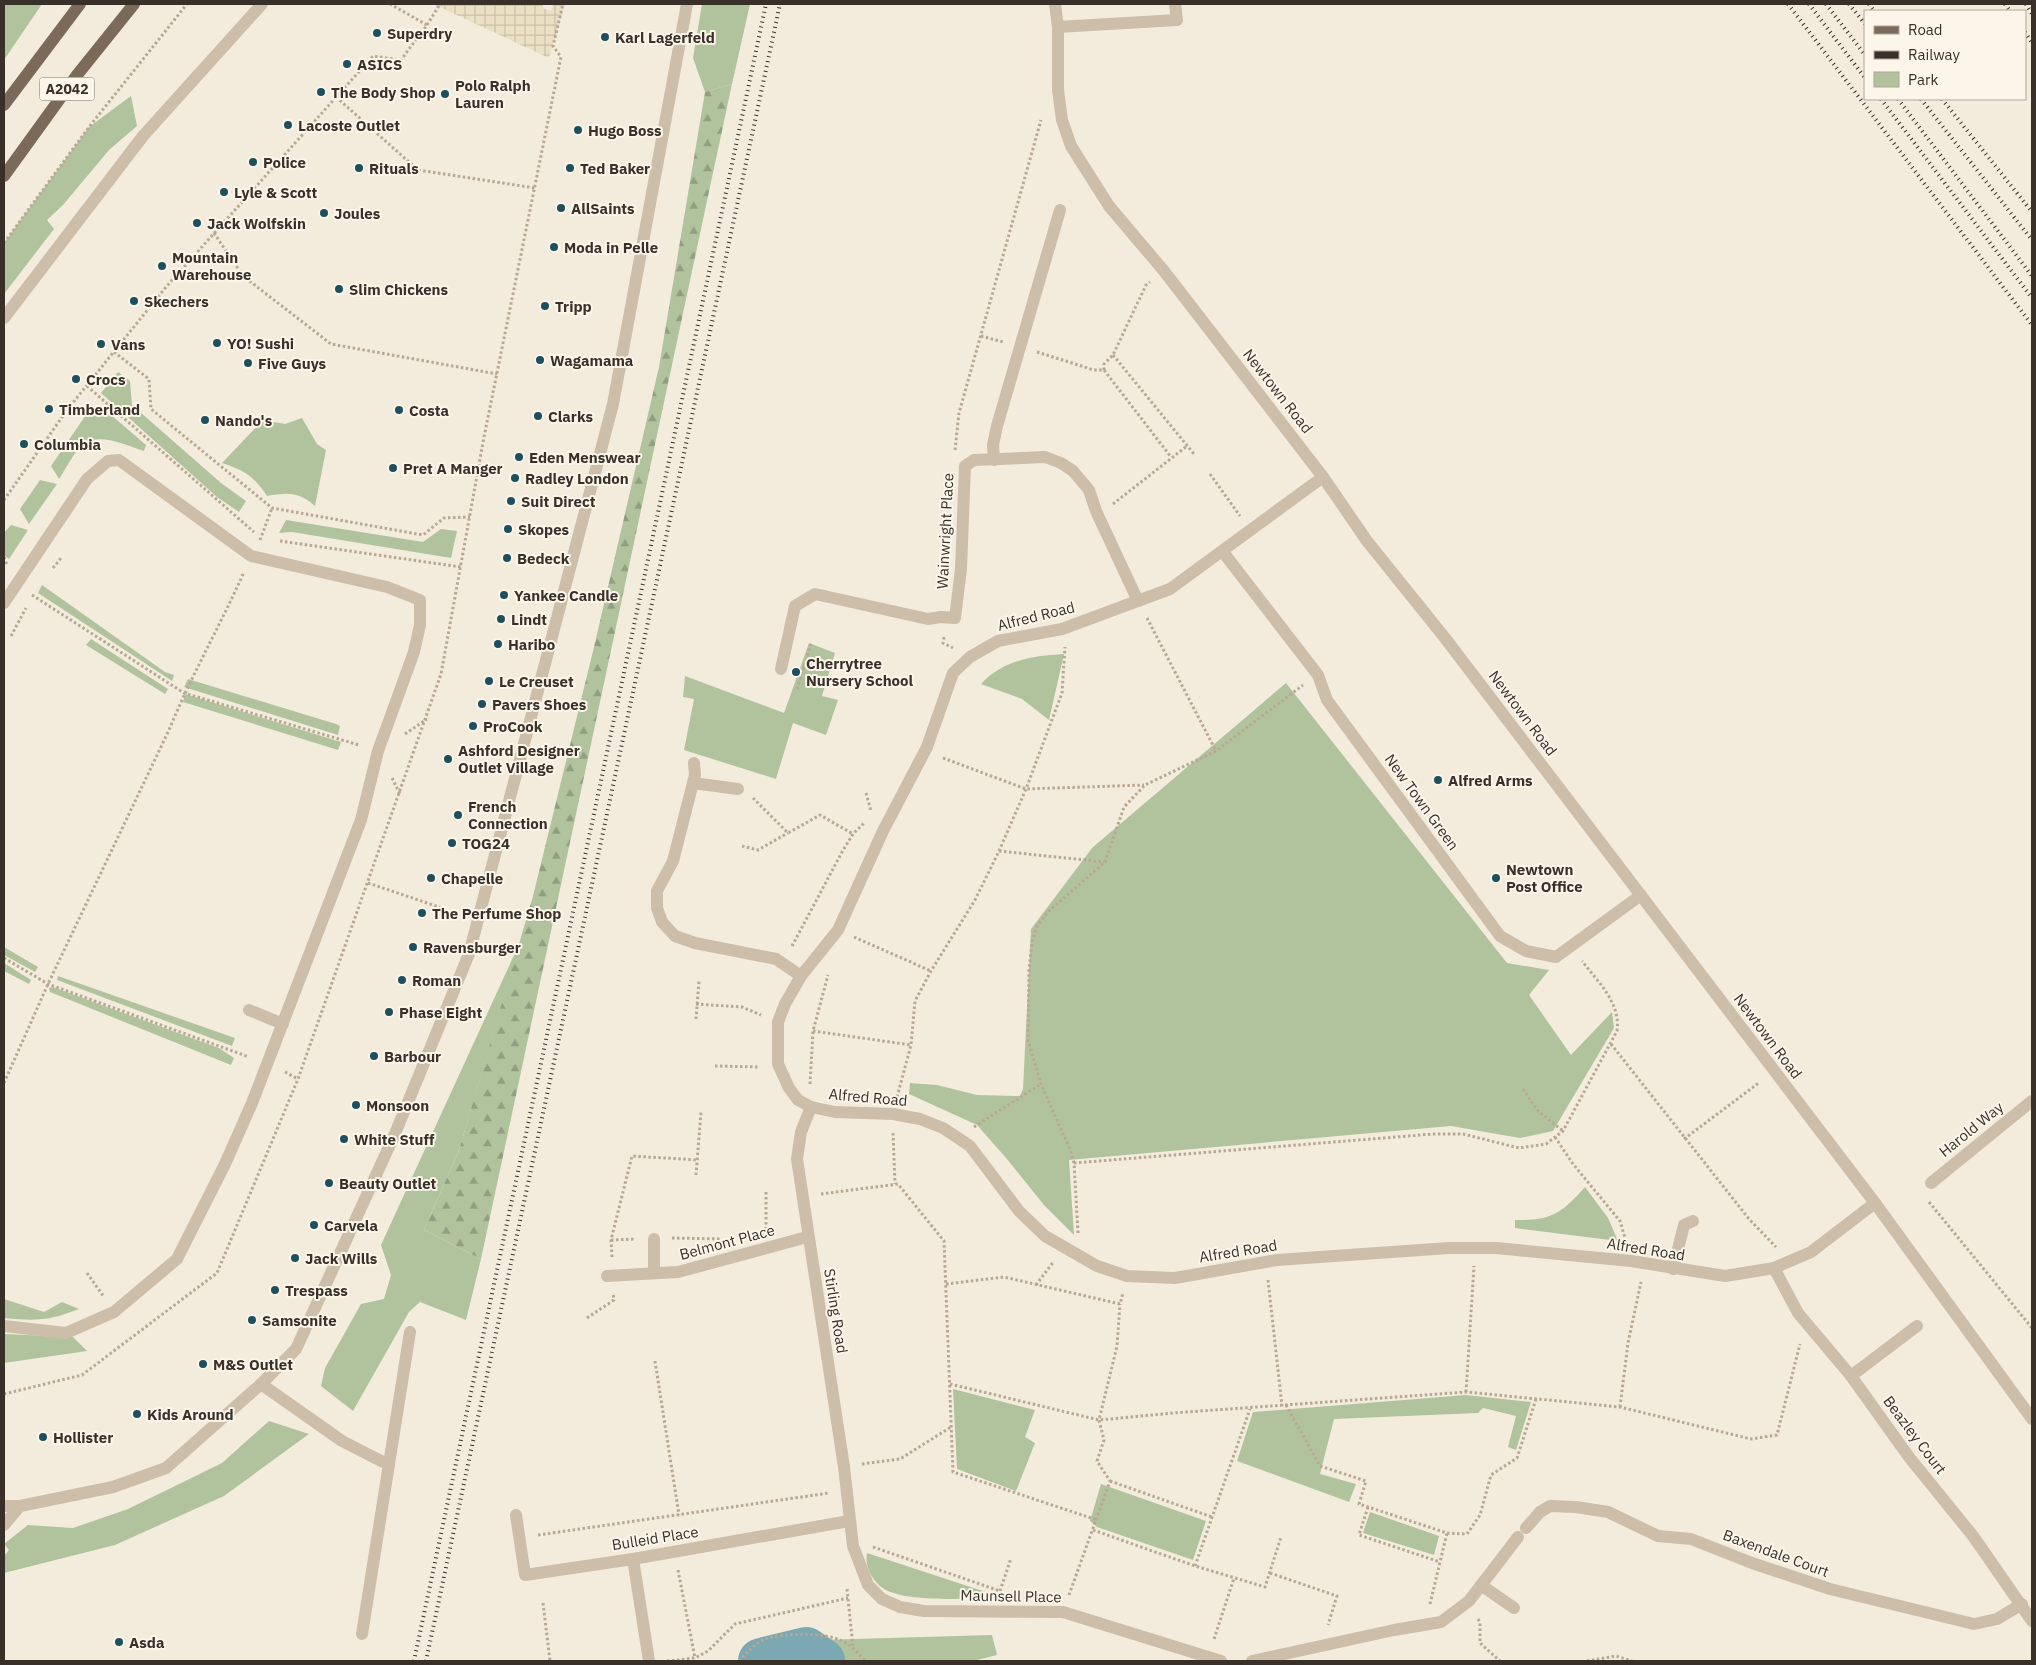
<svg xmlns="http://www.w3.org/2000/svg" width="2036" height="1665" viewBox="0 0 2036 1665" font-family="'IBM Plex Sans',sans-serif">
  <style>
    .green { fill: #b1c39d }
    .forest { fill: url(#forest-firs) }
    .plaza { fill: url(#plaza-grid) }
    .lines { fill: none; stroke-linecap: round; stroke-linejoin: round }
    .river { stroke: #7ba8b2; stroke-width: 46 }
    .path { stroke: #b8a893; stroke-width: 3; stroke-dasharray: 2.5 2.5; stroke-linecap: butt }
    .minor { stroke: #ccbea9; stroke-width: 12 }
    .major { stroke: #7b6a59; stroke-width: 12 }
    .rail { stroke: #393029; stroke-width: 4; stroke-dasharray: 1 4; stroke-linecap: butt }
    .poi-dot { fill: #1d4f5c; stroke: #fbf5ea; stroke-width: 2 }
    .labels { text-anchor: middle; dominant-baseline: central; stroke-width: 4; stroke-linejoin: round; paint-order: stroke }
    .shield { fill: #fbf5ea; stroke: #736b63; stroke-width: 1 }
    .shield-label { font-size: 14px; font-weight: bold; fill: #393029 }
    .poi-label { font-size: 15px; font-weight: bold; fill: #393029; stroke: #fbf5ea; text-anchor: start }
    .street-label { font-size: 15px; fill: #393029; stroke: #fbf5ea }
  </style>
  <defs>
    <pattern id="forest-firs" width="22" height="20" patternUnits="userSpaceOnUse" patternTransform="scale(1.25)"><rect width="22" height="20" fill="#b1c39d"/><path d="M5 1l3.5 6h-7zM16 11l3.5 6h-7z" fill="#919f80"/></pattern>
    <pattern id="plaza-grid" width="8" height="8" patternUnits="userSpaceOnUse" patternTransform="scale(1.25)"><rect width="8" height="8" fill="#ece0c4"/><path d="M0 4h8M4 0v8" fill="none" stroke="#cbc0a8"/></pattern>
  </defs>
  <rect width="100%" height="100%" fill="#f3ecdd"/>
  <!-- green -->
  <g class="green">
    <path d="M4,4h38l-38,56z"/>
    <path d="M702,4h48l-18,80 -27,8 -12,-34z"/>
    <path d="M131,96l6,30 -28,24 -46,55 -16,15 7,9 -50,65v-51l85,-116z"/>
    <path d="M118,372l12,9 2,24 89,78 25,18 -7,11 -22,-15 -116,-104z"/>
    <path d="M103,408l43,37 -2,6c-16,-5 -45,-19 -60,-7 -10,7 -18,25 -25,35l-8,-13 39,-57z"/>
    <path d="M302,418l15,26 9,6 -11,56c-15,-14 -28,-14 -48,-10 -14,-21 -22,-25 -45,-33l41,-43 22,4z"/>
    <path d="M40,480l17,4 -28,40 -9,-15z"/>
    <path d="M286,520l137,22 18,-13 16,2 -6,27 -159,-26 -13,1z"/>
    <path d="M11,525l17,5 -19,29 -4,-3 -1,-23z"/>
    <path d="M42,585l123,87 9,3 -2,6 -134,-88z"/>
    <path d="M91,639l77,50 -3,5 -79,-49z"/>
    <path d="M809,643l26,10 -13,43 16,4 -12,35 -33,-12 -17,56 -92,-29 10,-51 -11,-2 2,-21 99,37z"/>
    <path d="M1064,654l-15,66 -27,-21 -41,-15c22,-24 51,-28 83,-30z"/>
    <path d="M188,679l148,45 4,2 -2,9 -154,-48z"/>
    <path d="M1286,683l221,280 42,7 -20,25 42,60 41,-43 2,16 -61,103 -33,7 -69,-12 -382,34 5,75 -30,-30 -37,-46 -30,-34 -68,-31 1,-11 27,2 40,10 43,1 3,-7 8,-160 61,-81z"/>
    <path d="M185,694l156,48 -3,8 -155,-48z"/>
    <path d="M521,940l-62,210 -35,80 57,29 -15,61 -46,-18 -11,10 -56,99 -32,-25 4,-18 36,-64 23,-5 7,-24 -10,-30z"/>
    <path d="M4,947l34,20 -3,5 -31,-17z"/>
    <path d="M4,963l27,17 -2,4 -25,-13z"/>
    <path d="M58,976l177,62 -3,8 -175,-66z"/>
    <path d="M53,987l166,61 15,10 -3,7 -181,-73 -1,-4z"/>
    <path d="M1585,1187l23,31 10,23 -103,-13v-8c36,1 47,-7 70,-33z"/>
    <path d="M4,1299l40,13 18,-10 17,7c-31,12 -42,12 -75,9z"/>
    <path d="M4,1334l69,3 14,14 -83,12z"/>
    <path d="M953,1389l82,21 -10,27 10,6 -19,48 -59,-22z"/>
    <path d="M1466,1395l65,7 -15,48 -8,-3 8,-31 -33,-8 -5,5 -144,6 -14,55 36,10 -7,18 -112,-41 16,-49z"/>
    <path d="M269,1421l40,13 -85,62 -109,49 -111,28v-17l5,-6 -5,-6 24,-19 45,3 55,-19 94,-46z"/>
    <path d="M1101,1484l105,37 -13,39 -96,-33 -7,-6z"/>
    <path d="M1370,1512l69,24 -5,19 -71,-22z"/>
    <path d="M867,1553l128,42 -2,4c-28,-1 -81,3 -105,-8 -14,-6 -24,-24 -21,-38z"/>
    <path d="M992,1635l5,20 -24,6h-230l41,-20z"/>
  </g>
  <!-- forest -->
  <path class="forest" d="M732,84l-251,1175 -57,-29 35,-80 74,-254 61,-249 65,-280 46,-275z"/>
  <!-- plaza -->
  <path class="plaza" d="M433,4h110v4l8,3 2,-7h12l-16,54z"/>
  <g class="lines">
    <!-- river -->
    <path class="river" d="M761,1661l45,-11 16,11"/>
    <!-- path -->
    <g class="path">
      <path d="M427,25l13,-21"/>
      <path d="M336,97l82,73 117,18"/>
      <path d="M214,233l29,43 88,68 166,30"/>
      <path d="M4,243l85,-116 98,-123"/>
      <path d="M981,336l22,6"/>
      <path d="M114,352l35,27 2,30 121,99 151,27 21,-17 26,-1"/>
      <path d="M1037,352l57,18h10l67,87"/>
      <path d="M1113,355l81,99"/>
      <path d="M1104,370v-6l9,-9 33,-70 4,-3"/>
      <path d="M87,386l167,146"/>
      <path d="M955,450l4,-37 82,-293"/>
      <path d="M1210,474l30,42"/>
      <path d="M4,500l63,-90 99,-123 207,-231 28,4 26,-35 -37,-21"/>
      <path d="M1113,504l74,-58"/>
      <path d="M260,540l12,-32"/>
      <path d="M280,541l181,26"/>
      <path d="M4,557l3,8"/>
      <path d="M53,568l8,-10"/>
      <path d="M32,595l152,98 175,52"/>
      <path d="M1147,618l69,133"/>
      <path d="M11,636l15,-28"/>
      <path d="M944,637l-1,6 10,5"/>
      <path d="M797,689l14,-45"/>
      <path d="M405,734l22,-15"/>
      <path d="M943,758l83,31 118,-4"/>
      <path d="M392,778l8,16"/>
      <path d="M866,793l5,18"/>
      <path d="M753,798l35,35 32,-18 33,19"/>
      <path d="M742,846l16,4 30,-17"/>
      <path d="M999,851l105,11"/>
      <path d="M368,883l74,25"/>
      <path d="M854,937l77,34"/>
      <path d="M792,946l50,-94 11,-18 11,-11"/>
      <path d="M4,958l44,26 201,73"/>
      <path d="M696,1004l46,3 19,8"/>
      <path d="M696,1019l3,-38"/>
      <path d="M813,1031l98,14"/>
      <path d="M1611,1044l138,175 27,28"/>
      <path d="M715,1066l44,1"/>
      <path d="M285,1072l13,7"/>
      <path d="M4,1083l44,-99 121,-254c22,-54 51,-104 75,-158"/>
      <path d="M810,1084l3,-53 15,-56"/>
      <path d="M1523,1089l14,21 26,21"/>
      <path d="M897,1097l14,-52 4,-44 16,-30 44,-71 24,-49 27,-62 36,-96 3,-46"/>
      <path d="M974,1127l67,-43"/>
      <path d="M893,1133l2,51"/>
      <path d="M1555,1137l18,27 47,57 6,20"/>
      <path d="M1684,1139l76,-57"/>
      <path d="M1074,1163l359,-29h30l56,14 27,-4 17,-13 54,-100c4,-28 -19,-49 -35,-70"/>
      <path d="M696,1175l5,-63"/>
      <path d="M766,1192v38"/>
      <path d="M821,1194l77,-10 46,57 9,231 144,48"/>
      <path d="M1929,1202l103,126"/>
      <path d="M1078,1233l-4,-70 -3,-11 -30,-68 -13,-44 1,-69 3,-29 5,-16 12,-15 56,-49 19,-55 21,-22 71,-34 87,-66"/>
      <path d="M672,1238l49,1"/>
      <path d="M611,1240l25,-1"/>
      <path d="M612,1257l-1,-17 21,-84 66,4"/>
      <path d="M87,1273l17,24"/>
      <path d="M1268,1280l14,126"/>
      <path d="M946,1284l58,-7 116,27 3,-11"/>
      <path d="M1036,1285l18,-24"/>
      <path d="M587,1318l27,-18 -1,-7"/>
      <path d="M655,1361l24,154"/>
      <path d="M950,1384l149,36 74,-7 293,-21 154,15 131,32 26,-4 23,-91"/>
      <path d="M1466,1392l8,-126"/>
      <path d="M4,1394l78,-19 135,-102 81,-194 143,-405 43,-237 77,-380 -8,-11 10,-42"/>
      <path d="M1286,1405l34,61 46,15 -7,23 88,29 20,1 13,-19 11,-40 26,-17 19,-59"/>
      <path d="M1620,1407l8,-64 13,-61"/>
      <path d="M862,1464l38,-5 51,-32"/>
      <path d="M1110,1481l102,36"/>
      <path d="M1368,1507l-9,28 81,27"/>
      <path d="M1093,1530l102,36 70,21 16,-50"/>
      <path d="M538,1535l291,-42"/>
      <path d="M873,1547l127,44"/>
      <path d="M1195,1566l55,-157"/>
      <path d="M678,1570l17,88"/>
      <path d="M1270,1573l67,23 -9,29"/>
      <path d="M847,1589l6,58"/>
      <path d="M1000,1591l11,-33"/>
      <path d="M1069,1595l41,-114 -13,-20 7,-21 -5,-20 18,-74 3,-42"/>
      <path d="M543,1603l7,58"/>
      <path d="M1430,1604l17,-71"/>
      <path d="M1478,1619l2,3v21l20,18"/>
      <path d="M1214,1639l20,-61"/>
      <path d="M667,1661l28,-3 13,-7 27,-27 113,-26"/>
      <path d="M739,1661c8,-9 15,-17 26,-22 17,-6 61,-7 77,2 10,5 16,12 23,20"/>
      <path d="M1587,1661l29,-5 16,5"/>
    </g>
    <!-- minor -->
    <g class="minor">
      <path d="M1055,4l3,23v63l4,30 9,26 38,60 55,65 159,206 44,64 78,97 430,565 157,216"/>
      <path d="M1058,27l119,-7 -2,-16"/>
      <path d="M4,318l139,-182 119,-132"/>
      <path d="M994,460l-1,-15 4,-19 63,-216"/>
      <path d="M1323,477l-153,112 -108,40 -64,12 -28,16 -17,16 -26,74 -44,84 -45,99 -37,46 -16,28 -7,18v42l11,24 9,12 13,7 24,5 58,2 27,5 23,9 27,18 49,65 26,25 52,30 30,10 48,2 102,-18 172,-12h47l135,13 94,15 49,-8 37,-16 64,-49"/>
      <path d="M1223,552l95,123 9,25 173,236 26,15 30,6 85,-62"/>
      <path d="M4,603l83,-124 21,-18 11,-1 132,96 136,31 33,13v25l-6,27 -36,99 -17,69 -109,283 -27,61 -48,95 -63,53 -48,21 -62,-7"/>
      <path d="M781,669l14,-63 20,-12 113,25 13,-2 14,1 6,-49 4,-103 9,-6 71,-3 16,6 12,8 16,19 7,21 42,90"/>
      <path d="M694,763l1,12 -22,86 -16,30v17l5,14 13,14 20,7 81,16 25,17"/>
      <path d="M693,783l45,6"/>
      <path d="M249,1010l34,14"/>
      <path d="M811,1107l-10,25 -4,27 47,308 9,79 15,39 14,14 18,8 24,4 139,1 158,49"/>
      <path d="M1931,1183l101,-82"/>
      <path d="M654,1239v34"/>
      <path d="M1774,1268l24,45 53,63 58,81 64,79 59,85"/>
      <path d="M1673,1269l11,-44 9,-4"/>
      <path d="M607,1276l71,-4 129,-35"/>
      <path d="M1851,1376l66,-50"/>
      <path d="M261,1384l81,57 47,24"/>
      <path d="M4,1506h16l93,-19 53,-19 95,-84 35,-35 98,-213 75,-182 144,-550 74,-400"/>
      <path d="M516,1515l9,60 108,-16 216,-38"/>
      <path d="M4,1525l16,-19"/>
      <path d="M1526,1528l14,-16 10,-6 26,1 32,5 50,24 33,3 61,24 78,26 144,35 23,-5 25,-15"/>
      <path d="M633,1559l16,102"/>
      <path d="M1481,1585l33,23"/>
      <path d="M362,1634l48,-302"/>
      <path d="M1252,1661l142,-31 47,-8 28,-21 49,-64"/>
    </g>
    <!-- major -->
    <g class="major">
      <path d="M4,105l76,-101"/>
      <path d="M4,176l73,-101 57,-71"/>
    </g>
    <!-- rail -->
    <g class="rail">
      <path d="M1788,4l244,321"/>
      <path d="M1809,4l56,74"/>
      <path d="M1826,4l39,51"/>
      <path d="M1849,4l16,20"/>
      <path d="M1869,4l5,7"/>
      <path d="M2005,4l5,7"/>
      <path d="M2026,4l6,10"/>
      <path d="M2025,32l7,11"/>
      <path d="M1881,99l151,199"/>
      <path d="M1898,99l134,177"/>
      <path d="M1921,99l111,141"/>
      <path d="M1942,99l90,113"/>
      <path d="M414,1661l352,-1657"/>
      <path d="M426,1661l354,-1657"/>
    </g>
  </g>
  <!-- markers -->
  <g class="poi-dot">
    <circle cx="377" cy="33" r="5"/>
    <circle cx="605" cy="37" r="5"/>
    <circle cx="347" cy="64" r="5"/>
    <circle cx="321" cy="92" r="5"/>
    <circle cx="445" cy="94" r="5"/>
    <circle cx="288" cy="125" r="5"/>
    <circle cx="578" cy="130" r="5"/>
    <circle cx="253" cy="162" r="5"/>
    <circle cx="359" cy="168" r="5"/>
    <circle cx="570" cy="168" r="5"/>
    <circle cx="224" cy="192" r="5"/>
    <circle cx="561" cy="208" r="5"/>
    <circle cx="324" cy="213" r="5"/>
    <circle cx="197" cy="223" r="5"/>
    <circle cx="554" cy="247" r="5"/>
    <circle cx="162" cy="266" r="5"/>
    <circle cx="339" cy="289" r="5"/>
    <circle cx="134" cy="301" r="5"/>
    <circle cx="545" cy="306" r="5"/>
    <circle cx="217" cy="343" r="5"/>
    <circle cx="101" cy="344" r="5"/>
    <circle cx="540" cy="360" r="5"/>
    <circle cx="248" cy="363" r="5"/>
    <circle cx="76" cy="379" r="5"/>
    <circle cx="49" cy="409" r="5"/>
    <circle cx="399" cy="410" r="5"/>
    <circle cx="538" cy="416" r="5"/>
    <circle cx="205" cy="420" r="5"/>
    <circle cx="24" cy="444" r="5"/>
    <circle cx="519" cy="457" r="5"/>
    <circle cx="393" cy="468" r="5"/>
    <circle cx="515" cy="478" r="5"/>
    <circle cx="511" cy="501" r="5"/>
    <circle cx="508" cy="529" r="5"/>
    <circle cx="507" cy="558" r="5"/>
    <circle cx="504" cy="595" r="5"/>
    <circle cx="501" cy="619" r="5"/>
    <circle cx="498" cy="644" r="5"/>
    <circle cx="796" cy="672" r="5"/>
    <circle cx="489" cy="681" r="5"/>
    <circle cx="482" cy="704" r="5"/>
    <circle cx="473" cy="726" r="5"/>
    <circle cx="448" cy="759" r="5"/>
    <circle cx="1438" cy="780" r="5"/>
    <circle cx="458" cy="815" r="5"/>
    <circle cx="452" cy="843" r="5"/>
    <circle cx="431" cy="878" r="5"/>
    <circle cx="1496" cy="878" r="5"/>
    <circle cx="422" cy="913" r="5"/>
    <circle cx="413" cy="947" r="5"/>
    <circle cx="402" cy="980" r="5"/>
    <circle cx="389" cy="1012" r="5"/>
    <circle cx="374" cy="1056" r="5"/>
    <circle cx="356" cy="1105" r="5"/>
    <circle cx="344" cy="1139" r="5"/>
    <circle cx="329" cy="1183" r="5"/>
    <circle cx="314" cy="1225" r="5"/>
    <circle cx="295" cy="1258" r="5"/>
    <circle cx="275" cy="1290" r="5"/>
    <circle cx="252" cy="1320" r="5"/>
    <circle cx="203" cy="1364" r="5"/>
    <circle cx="137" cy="1414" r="5"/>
    <circle cx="43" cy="1437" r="5"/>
    <circle cx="119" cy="1642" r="5"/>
  </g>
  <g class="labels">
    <!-- shield labels -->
    <rect class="shield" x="39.5" y="77.5" width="55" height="23" rx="4"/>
    <g class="shield-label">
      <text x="67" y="89">A2042</text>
    </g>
    <!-- poi labels -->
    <g class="poi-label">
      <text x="387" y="33">Superdry</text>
      <text x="615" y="37">Karl Lagerfeld</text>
      <text x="357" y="64">ASICS</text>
      <text x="455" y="85">Polo Ralph<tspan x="455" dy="17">Lauren</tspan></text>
      <text x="331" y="92">The Body Shop</text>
      <text x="298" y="125">Lacoste Outlet</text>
      <text x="588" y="130">Hugo Boss</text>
      <text x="263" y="162">Police</text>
      <text x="369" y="168">Rituals</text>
      <text x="580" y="168">Ted Baker</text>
      <text x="234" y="192">Lyle &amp; Scott</text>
      <text x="571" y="208">AllSaints</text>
      <text x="334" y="213">Joules</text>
      <text x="207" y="223">Jack Wolfskin</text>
      <text x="564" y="247">Moda in Pelle</text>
      <text x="172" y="257">Mountain<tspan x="172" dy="17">Warehouse</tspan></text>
      <text x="349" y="289">Slim Chickens</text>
      <text x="144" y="301">Skechers</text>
      <text x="555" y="306">Tripp</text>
      <text x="227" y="343">YO! Sushi</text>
      <text x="111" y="344">Vans</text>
      <text x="550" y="360">Wagamama</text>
      <text x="258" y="363">Five Guys</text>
      <text x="86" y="379">Crocs</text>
      <text x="59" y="409">Timberland</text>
      <text x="409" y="410">Costa</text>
      <text x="548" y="416">Clarks</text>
      <text x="215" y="420">Nando's</text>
      <text x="34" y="444">Columbia</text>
      <text x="529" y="457">Eden Menswear</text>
      <text x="403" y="468">Pret A Manger</text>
      <text x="525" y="478">Radley London</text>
      <text x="521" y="501">Suit Direct</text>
      <text x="518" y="529">Skopes</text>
      <text x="517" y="558">Bedeck</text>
      <text x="514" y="595">Yankee Candle</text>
      <text x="511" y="619">Lindt</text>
      <text x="508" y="644">Haribo</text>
      <text x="806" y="663">Cherrytree<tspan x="806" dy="17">Nursery School</tspan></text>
      <text x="499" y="681">Le Creuset</text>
      <text x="492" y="704">Pavers Shoes</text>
      <text x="483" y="726">ProCook</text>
      <text x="458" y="750">Ashford Designer<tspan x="458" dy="17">Outlet Village</tspan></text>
      <text x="1448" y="780">Alfred Arms</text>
      <text x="468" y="806">French<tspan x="468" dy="17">Connection</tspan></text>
      <text x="462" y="843">TOG24</text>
      <text x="1506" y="869">Newtown<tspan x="1506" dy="17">Post Office</tspan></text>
      <text x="441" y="878">Chapelle</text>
      <text x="432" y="913">The Perfume Shop</text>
      <text x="423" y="947">Ravensburger</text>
      <text x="412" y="980">Roman</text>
      <text x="399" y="1012">Phase Eight</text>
      <text x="384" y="1056">Barbour</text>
      <text x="366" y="1105">Monsoon</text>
      <text x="354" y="1139">White Stuff</text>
      <text x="339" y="1183">Beauty Outlet</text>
      <text x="324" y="1225">Carvela</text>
      <text x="305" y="1258">Jack Wills</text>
      <text x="285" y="1290">Trespass</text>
      <text x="262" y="1320">Samsonite</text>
      <text x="213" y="1364">M&amp;S Outlet</text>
      <text x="147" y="1414">Kids Around</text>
      <text x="53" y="1437">Hollister</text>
      <text x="129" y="1642">Asda</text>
    </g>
    <!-- street labels -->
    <g class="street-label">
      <text transform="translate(1278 391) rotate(52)">Newtown Road</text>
      <text transform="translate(945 531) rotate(-87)">Wainwright Place</text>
      <text transform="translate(1036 616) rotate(-14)">Alfred Road</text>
      <text transform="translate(1523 713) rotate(53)">Newtown Road</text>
      <text transform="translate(1422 802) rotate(54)">New Town Green</text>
      <text transform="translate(1768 1036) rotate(53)">Newtown Road</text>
      <text transform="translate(868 1097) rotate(5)">Alfred Road</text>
      <text transform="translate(1971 1129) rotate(-39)">Harold Way</text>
      <text transform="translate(727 1242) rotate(-15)">Belmont Place</text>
      <text transform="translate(1646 1249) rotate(9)">Alfred Road</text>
      <text transform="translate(1238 1251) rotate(-9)">Alfred Road</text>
      <text transform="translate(836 1311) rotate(81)">Stirling Road</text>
      <text transform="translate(1915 1435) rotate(53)">Beazley Court</text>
      <text transform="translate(655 1538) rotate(-9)">Bulleid Place</text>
      <text transform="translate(1776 1553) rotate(20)">Baxendale Court</text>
      <text transform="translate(1011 1596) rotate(1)">Maunsell Place</text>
    </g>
  </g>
  <!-- border -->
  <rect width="2036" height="1665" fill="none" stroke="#393029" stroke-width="10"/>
  <!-- legend -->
  <rect x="1864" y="10" width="162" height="90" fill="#fbf5ea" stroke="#ada69d"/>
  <rect x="1874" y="26" width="25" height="8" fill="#7b6a59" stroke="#ada69d"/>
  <text x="1908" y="35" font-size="15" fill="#393029">Road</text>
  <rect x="1874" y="51" width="25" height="8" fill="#393029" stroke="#ada69d"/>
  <text x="1908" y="60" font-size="15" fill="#393029">Railway</text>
  <rect x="1874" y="72" width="25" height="15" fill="#b1c39d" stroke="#ada69d"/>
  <text x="1908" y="85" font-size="15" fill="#393029">Park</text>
</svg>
